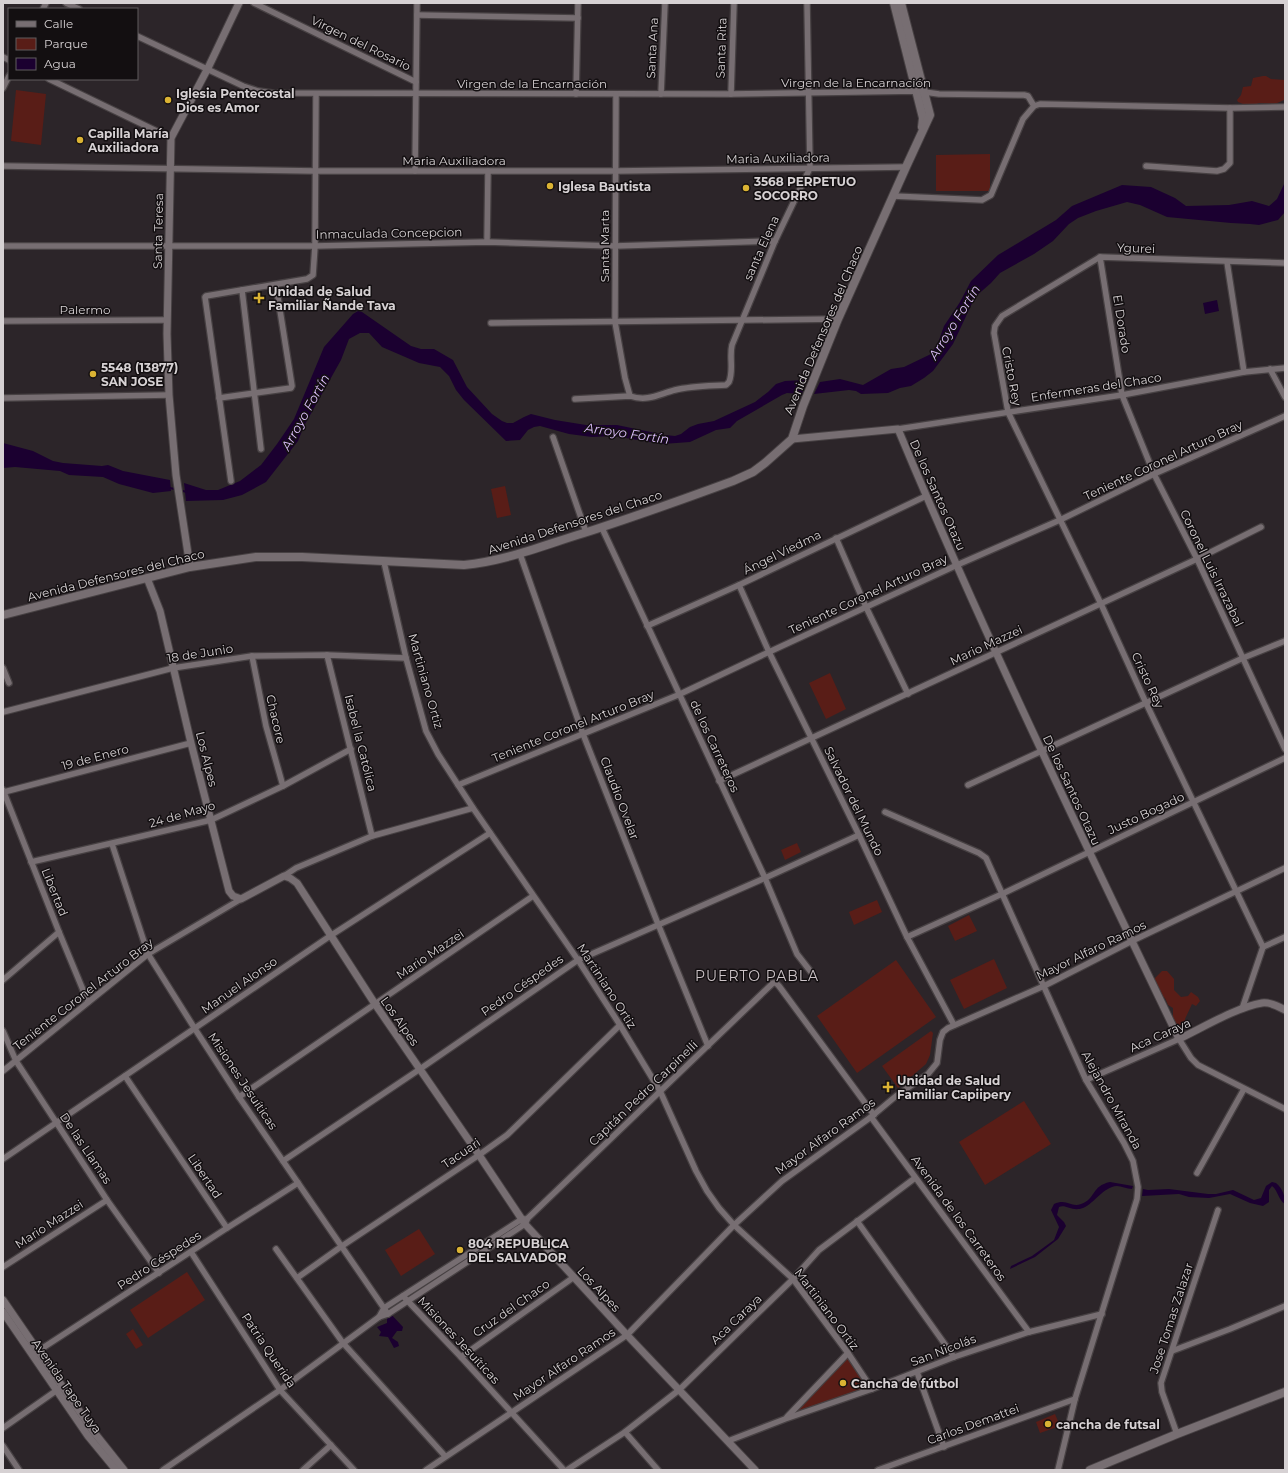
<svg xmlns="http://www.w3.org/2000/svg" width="1288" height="1473" viewBox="0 0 1288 1473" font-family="Montserrat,sans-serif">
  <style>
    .green { fill: #591d17 }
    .water { fill: #1b0030 }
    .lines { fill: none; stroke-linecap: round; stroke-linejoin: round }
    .stream { stroke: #1b0030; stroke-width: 2 }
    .minor-casing { stroke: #474143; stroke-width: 8 }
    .tertiary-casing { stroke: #474143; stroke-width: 9 }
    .secondary-casing { stroke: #474143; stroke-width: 10 }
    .minor { stroke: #776e72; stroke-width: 5.5 }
    .tertiary { stroke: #776e72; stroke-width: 7 }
    .secondary { stroke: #776e72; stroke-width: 8 }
    .poi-dot { fill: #dbb333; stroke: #130f11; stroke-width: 1.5 }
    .labels { text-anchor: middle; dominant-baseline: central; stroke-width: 3; stroke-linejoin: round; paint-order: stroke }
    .street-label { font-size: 12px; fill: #d6d1d3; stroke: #130f11 }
    .poi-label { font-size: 12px; font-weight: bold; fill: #d6d1d3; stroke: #130f11; text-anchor: start }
    .water-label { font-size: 13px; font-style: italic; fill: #dcbefc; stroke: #130f11 }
    .quarter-label { font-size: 14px; letter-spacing: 1px; fill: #ccc3c7; stroke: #130f11 }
  </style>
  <rect width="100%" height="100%" fill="#2c2529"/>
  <!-- green -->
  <g class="green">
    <path d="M1263,76h3l5,3 14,1 -1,20 -9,4 -16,-1 -5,2 -11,-1 -5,-2 -1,-2 4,-5 2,-8 8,-1 2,-8z"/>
    <path d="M16,90l30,4 -5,51 -30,-4z"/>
    <path d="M990,154v37h-54v-36z"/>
    <path d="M505,486l6,29 -14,3 -6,-29z"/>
    <path d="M830,673l16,36 -20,10 -17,-36z"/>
    <path d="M797,843l4,9 -16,8 -4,-10z"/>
    <path d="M877,900l5,12 -28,13 -5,-13z"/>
    <path d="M969,915l8,16 -22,10 -7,-15z"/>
    <path d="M994,959l13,29 -43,21 -14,-29z"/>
    <path d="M896,960l40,57 -79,56 -40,-57z"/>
    <path d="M1162,971h5l7,8v11l7,7 7,-1 3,-4 7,5 2,4 -4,5 -4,-2 -7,15 2,6h-14v-17l-5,-3 -3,-7 -5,-2v-6l-6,-4 -1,-6z"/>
    <path d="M931,1031l2,2 -3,22 -4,9 -28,24 -16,-22z"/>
    <path d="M1024,1101l27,43 -66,41 -26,-43z"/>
    <path d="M419,1229l16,25 -34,22 -16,-26z"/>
    <path d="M187,1272l18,28 -57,38 -18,-28z"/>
    <path d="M133,1329l10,16 -7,4 -10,-15z"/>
    <path d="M848,1354l22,34 -81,29z"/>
    <path d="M1055,1414l5,12 -20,7 -4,-11z"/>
  </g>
  <!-- water -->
  <g class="water">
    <path d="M1285,182v30l-7,8 -19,5 -9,-1 -19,-1 -64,-6 -27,-12 -13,-3 -31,9 -18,7 -9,6 -16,17 -19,13 -34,19 -9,10 -16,14 -22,47 -20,27 -9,7 -13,8 -11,2 -12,5 -27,1 -5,-3 -7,-1 -35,4 6,-12 20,-3 23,6 28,-16 13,-2 27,-13 7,-11 6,-17 16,-24 11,-21 27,-26 58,-35 16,-14 50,-21 29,2 24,11 11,8 43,-1 23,-4 17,5 8,-7z"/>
    <path d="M1217,300l2,11 -14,3 -2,-11z"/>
    <path d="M358,311l4,1 49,34 10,3h13l19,11 14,27 25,27 10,7 5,2h6l11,-6 7,-3 24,6 31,5h31l48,10 10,1 6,-2 9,-7 8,-3 16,-3 41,-19 13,-10 8,-8 9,-3 21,-1 -4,14 -15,-1 -5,2 -45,26 -7,7 -14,2 -26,12 -27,2 -50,-8 -21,1 -23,-3 -29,-8 -6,1 -6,3 -8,10 -14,1 -42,-41 -8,-10 -7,-14 -9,-9 -21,-4 -37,-16 -13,-14h-9l-11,6 -8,21 -37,66 -6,15 -32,41 -24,13 -19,5 -37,1 -2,-18 22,7h12l22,-9 21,-16 16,-21 17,-25 30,-72 29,-33z"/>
    <path d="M3,443l30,8 20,10 10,2 39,3 6,-1 15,6 47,9 1,11 -18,2 -34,-9 -16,-7 -34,-2 -9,-4 -45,-4 -12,1z"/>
    <path d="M1110,1182l23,4 -1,3c-5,0 -11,-3 -15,-3 -14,1 -22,17 -34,22 -11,4 -17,-4 -24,-1l-2,8 7,7 2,4 -8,13 -23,18 -25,12 1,-3 21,-10 22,-16 5,-13 -8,-17 3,-6c13,-6 17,4 27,0 15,-5 10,-18 29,-22z"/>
    <path d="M1272,1182l4,1c7,6 9,13 9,21 -7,-4 -7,-14 -13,-18l-3,4v12l-6,4 -13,-3 -20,-9 -21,4 -20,-1 -10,-3 -37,2 1,-7 5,1 21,-1 39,5h8l17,-4 21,10 7,-2 5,-12z"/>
    <path d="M387,1312h2l14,15 -1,4h-5l-5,7 6,4 1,4 -5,2 -6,-11 -9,-1 2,-4 -4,-5 10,-4z"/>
  </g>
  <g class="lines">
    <!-- stream -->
    <path class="stream" d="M170,488l17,4"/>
    <!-- minor casing -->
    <g class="minor-casing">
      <g id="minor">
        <path d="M66,3l13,6"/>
        <path d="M254,3l162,79"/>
        <path d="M43,9l3,-6"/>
        <path d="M417,15l161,3"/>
        <path d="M137,36l106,50 15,5 14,2 459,1 186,-3 22,3 85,1 4,1 6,10 6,-2 190,4 55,-1"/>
        <path d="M3,57l6,3"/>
        <path d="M49,79l122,59"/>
        <path d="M3,88l6,-12"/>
        <path d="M576,94l2,-91"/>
        <path d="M616,94l-1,228 10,56 5,18"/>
        <path d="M661,94l4,-91"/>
        <path d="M731,94l3,-91"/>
        <path d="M3,166l312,5h301l290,-4"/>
        <path d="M1146,166l71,5 7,-2 6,-6v-55"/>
        <path d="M415,171l2,-168"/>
        <path d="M893,196l89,4 9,-5 32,-76 11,-13"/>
        <path d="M487,242l1,-71"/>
        <path d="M3,246h312l172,-4 128,4 160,-5"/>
        <path d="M1100,257l22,138 32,79 43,85 88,190"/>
        <path d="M1227,262l17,110"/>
        <path d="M242,290l19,159"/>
        <path d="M3,321l164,-1"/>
        <path d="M491,323l347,-4"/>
        <path d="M1270,369l15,28"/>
        <path d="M3,398l166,-3"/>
        <path d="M219,398l72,-10 1,-2 -16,-101"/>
        <path d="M575,399l55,-3c18,6 29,-2 45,-6 16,-4 34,-4 51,-5l3,-3c5,-12 0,-25 3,-37l43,-104 35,-73 -3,-165"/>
        <path d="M898,429l224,-34 122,-23 41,-4"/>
        <path d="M553,437l33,95"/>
        <path d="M231,481l-26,-184 1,-1 101,-17 6,-4 2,-29 1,-152"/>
        <path d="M602,528l163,350 32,76 14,18"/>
        <path d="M836,538l30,69 42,87"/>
        <path d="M520,554l63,180 75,190 50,122"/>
        <path d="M384,562l22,96 20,73 12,23 35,54 105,152 42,65 40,66 36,80 11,20 12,17 15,17 59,54 55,74 24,36"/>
        <path d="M739,585l30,67 90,183 48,102 47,88"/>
        <path d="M647,626l92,-41 187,-89"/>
        <path d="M327,655l45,181"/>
        <path d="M252,656l14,70 17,60"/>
        <path d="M3,668l6,15"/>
        <path d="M3,712l170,-44 79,-12 75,-1 79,3"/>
        <path d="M719,781l478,-222 64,-32"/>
        <path d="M458,785l220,-90 91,-43 188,-87 103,-45 94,-46 131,-58"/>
        <path d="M968,785l275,-127 42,-17"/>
        <path d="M3,790l56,142 29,70"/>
        <path d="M4,792l187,-49"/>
        <path d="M885,812l94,41 7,5 100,222 38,63 9,18 5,26 -1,12 -62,200 -17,71"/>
        <path d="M112,844l36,110 47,75 44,68 149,217"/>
        <path d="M31,862l180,-42 72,-34 68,-37"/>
        <path d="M284,876l12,-8 76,-32 101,-28"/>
        <path d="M907,937l95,-43 283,-136"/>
        <path d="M1263,947l22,-10"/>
        <path d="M3,980l56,-48"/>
        <path d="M1242,1009l21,-62 -117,-244 -45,-99 -93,-192 -14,-79 1,-7 7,-10 98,-59 185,6"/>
        <path d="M3,1031l13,30 91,139 52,73"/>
        <path d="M3,1071l145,-117 93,-55"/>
        <path d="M125,1076l102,152"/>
        <path d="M1086,1080l93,-41 12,19 7,7 87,44"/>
        <path d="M239,1097l294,-201"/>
        <path d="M871,1117l158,215"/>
        <path d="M3,1159l327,-223 160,-103"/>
        <path d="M283,1161l137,-92 158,-109 187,-82 94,-43"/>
        <path d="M1197,1173l47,-84"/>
        <path d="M857,1221l97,136"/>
        <path d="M276,1249l67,94 102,113"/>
        <path d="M191,1252l89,138 74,80"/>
        <path d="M3,1267l104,-67"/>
        <path d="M297,1278l45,-32 137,-91 28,-20 113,-110"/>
        <path d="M403,1296l58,61 103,113"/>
        <path d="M379,1317l5,-9 138,-89h3"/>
        <path d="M1172,1351l58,-22 55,-23"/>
        <path d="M35,1353l192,-125 71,-45"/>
        <path d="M461,1357l113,-80"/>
        <path d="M917,1372l27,75"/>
        <path d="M787,1417l61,-64"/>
        <path d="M3,1428l57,-40"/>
        <path d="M625,1432l33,38"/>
        <path d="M1177,1434l-15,-42 -1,-9 57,-173"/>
        <path d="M728,1441l57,-22 87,-30 82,-32 75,-25 73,-18"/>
        <path d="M3,1446l16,24"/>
        <path d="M163,1470l117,-80 99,-73 9,-3 137,-90 3,-6 245,-235h3l3,3 95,129"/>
        <path d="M303,1470l28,-25"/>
        <path d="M426,1470l201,-135 107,-110 48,-44 89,-64 25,-21 32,-22 9,-11 3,-23 3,-8 5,-4 96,-42 88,-45 153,-73"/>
        <path d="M567,1470l58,-38 54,-42 114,-111 26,-29 96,-72"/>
        <path d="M878,1470l197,-71"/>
      </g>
    </g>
    <!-- tertiary casing -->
    <g class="tertiary-casing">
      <g id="tertiary">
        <path d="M792,439l106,-10c86,206 184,408 281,610 23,-11 58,-32 83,-36 8,-1 16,3 23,7"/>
        <path d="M190,567l-14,-92 -7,-80 -2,-61 4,-196 37,-70 31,-65"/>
        <path d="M147,578l13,33 31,132 38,148 4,5 8,3 43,-23 6,2 7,5 78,121 104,151 46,69 102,111 128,135"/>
        <path d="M3,1300l90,131 31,39"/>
        <path d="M3,1312l85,124 28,34"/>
      </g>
    </g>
    <!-- secondary casing -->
    <g class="secondary-casing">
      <g id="secondary">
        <path d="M894,3l29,115 -1,9"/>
        <path d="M3,615l187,-48 66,-10h46l162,8c42,-4 80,-20 120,-32 50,-16 100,-34 149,-52l20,-9 12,-9 27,-24 11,-33 35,-87 68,-152 24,-52 -29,-112"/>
        <path d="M1090,1470l87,-36 108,-42"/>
      </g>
    </g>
    <!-- minor -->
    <use href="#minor" class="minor"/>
    <!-- tertiary -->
    <use href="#tertiary" class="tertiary"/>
    <!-- secondary -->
    <use href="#secondary" class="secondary"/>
  </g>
  <!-- markers -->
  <g class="poi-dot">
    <circle cx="168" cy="100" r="4"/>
    <circle cx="80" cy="140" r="4"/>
    <circle cx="550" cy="186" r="4"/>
    <circle cx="746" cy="188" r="4"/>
    <path d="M257 292h4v4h4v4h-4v4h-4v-4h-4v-4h4z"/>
    <circle cx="93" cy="374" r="4"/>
    <path d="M886 1081h4v4h4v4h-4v4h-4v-4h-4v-4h4z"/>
    <circle cx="460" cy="1250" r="4"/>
    <circle cx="843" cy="1383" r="4"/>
    <circle cx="1048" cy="1424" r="4"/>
  </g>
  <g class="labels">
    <!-- street labels -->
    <g class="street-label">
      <text transform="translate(361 43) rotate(26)">Virgen del Rosario</text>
      <text transform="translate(652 48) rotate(-87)">Santa Ana</text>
      <text transform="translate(721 48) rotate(-88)">Santa Rita</text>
      <text x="856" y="82">Virgen de la Encarnación</text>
      <text x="532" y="83">Virgen de la Encarnación</text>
      <text transform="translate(778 158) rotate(-1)">Maria Auxiliadora</text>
      <text x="454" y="160">Maria Auxiliadora</text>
      <text transform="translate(158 231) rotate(-89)">Santa Teresa</text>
      <text transform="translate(389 233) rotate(-1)">Inmaculada Concepcion</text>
      <text transform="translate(604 246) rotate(-90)">Santa Marta</text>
      <text transform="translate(761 248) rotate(-66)">santa Elena</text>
      <text transform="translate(1136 248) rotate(2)">Ygurei</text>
      <text x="85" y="309">Palermo</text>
      <text transform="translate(1122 324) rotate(81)">El Dorado</text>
      <text transform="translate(823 330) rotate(-67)">Avenida Defensores del Chaco</text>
      <text transform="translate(1012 376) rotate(79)">Cristo Rey</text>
      <text transform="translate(1096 387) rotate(-9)">Enfermeras del Chaco</text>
      <text transform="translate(1163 460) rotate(-25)">Teniente Coronel Arturo Bray</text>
      <text transform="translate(938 495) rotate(66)">De los Santos Otazu</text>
      <text transform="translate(575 522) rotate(-18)">Avenida Defensores del Chaco</text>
      <text transform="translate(782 552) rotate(-26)">Ángel Viedma</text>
      <text transform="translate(1212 568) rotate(64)">Coronel Luis Irrazabal</text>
      <text transform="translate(116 575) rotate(-14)">Avenida Defensores del Chaco</text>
      <text transform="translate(868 594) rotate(-25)">Teniente Coronel Arturo Bray</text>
      <text transform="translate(986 645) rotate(-25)">Mario Mazzei</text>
      <text transform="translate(200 653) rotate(-9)">18 de Junio</text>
      <text transform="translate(1148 680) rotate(65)">Cristo Rey</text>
      <text transform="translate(426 681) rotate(74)">Martiniano Ortiz</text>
      <text transform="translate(276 719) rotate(77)">Chacore</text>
      <text transform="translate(573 726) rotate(-22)">Teniente Coronel Arturo Bray</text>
      <text transform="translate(361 743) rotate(76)">Isabel la Católica</text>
      <text transform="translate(715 746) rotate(65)">de los Carreteros</text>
      <text transform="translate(95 757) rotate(-15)">19 de Enero</text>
      <text transform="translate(207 759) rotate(76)">Los Alpes</text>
      <text transform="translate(1072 790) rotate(65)">De los Santos Otazu</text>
      <text transform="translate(620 798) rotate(69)">Claudio Ovelar</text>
      <text transform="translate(854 801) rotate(64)">Salvador del Mundo</text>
      <text transform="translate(1146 813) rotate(-25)">Justo Bogado</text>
      <text transform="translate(182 814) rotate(-16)">24 de Mayo</text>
      <text transform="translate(55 892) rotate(68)">Libertad</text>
      <text transform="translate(1091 950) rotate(-26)">Mayor Alfaro Ramos</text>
      <text transform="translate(430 954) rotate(-34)">Mario Mazzei</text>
      <text transform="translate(239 985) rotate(-35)">Manuel Alonso</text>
      <text transform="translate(522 985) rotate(-35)">Pedro Céspedes</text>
      <text transform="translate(607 986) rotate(57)">Martiniano Ortiz</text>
      <text transform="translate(83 994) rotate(-38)">Teniente Coronel Arturo Bray</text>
      <text transform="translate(400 1021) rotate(55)">Los Alpes</text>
      <text transform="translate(1160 1035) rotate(-24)">Aca Caraya</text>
      <text transform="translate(243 1081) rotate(56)">Misiones Jesuíticas</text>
      <text transform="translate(643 1093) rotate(-44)">Capitán Pedro Carpinelli</text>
      <text transform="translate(1112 1100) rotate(61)">Alejandro Miranda</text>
      <text transform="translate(825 1136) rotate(-36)">Mayor Alfaro Ramos</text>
      <text transform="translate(86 1148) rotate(56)">De las Llamas</text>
      <text transform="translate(461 1153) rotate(-34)">Tacuari</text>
      <text transform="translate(205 1176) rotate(56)">Libertad</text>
      <text transform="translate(959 1218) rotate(54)">Avenida de los Carreteros</text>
      <text transform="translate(49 1224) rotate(-33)">Mario Mazzei</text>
      <text transform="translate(159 1260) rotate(-33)">Pedro Céspedes</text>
      <text transform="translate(599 1289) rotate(47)">Los Alpes</text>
      <text transform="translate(511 1308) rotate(-35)">Cruz del Chaco</text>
      <text transform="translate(827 1309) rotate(53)">Martiniano Ortiz</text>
      <text transform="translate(1171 1318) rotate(-72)">Jose Tomas Zalazar</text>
      <text transform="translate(736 1319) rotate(-44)">Aca Caraya</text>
      <text transform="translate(459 1340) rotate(47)">Misiones Jesuíticas</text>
      <text transform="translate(269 1350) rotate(56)">Patria Querida</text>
      <text transform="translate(943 1350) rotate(-21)">San Nicolás</text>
      <text transform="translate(564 1364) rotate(-34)">Mayor Alfaro Ramos</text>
      <text transform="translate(67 1386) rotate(55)">Avenida Tape Tuya</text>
      <text transform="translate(973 1424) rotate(-20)">Carlos Demattei</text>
    </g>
    <!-- poi labels -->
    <g class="poi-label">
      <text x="176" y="93">Iglesia Pentecostal<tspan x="176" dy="14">Dios es Amor</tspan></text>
      <text x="88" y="133">Capilla María<tspan x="88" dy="14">Auxiliadora</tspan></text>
      <text x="754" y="181">3568 PERPETUO<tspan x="754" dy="14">SOCORRO</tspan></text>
      <text x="558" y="186">Iglesa Bautista</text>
      <text x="268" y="291">Unidad de Salud<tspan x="268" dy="14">Familiar Ñande Tava</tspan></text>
      <text x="101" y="367">5548 (13877)<tspan x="101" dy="14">SAN JOSE</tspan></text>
      <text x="897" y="1080">Unidad de Salud<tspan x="897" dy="14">Familiar Capiipery</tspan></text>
      <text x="468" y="1243">804 REPUBLICA<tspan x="468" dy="14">DEL SALVADOR</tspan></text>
      <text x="851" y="1383">Cancha de fútbol</text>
      <text x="1056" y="1424">cancha de futsal</text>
    </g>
    <!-- water labels -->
    <g class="water-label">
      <text transform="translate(954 322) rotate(-58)">Arroyo Fortín</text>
      <text transform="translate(305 412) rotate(-61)">Arroyo Fortín</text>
      <text transform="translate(627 433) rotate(8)">Arroyo Fortín</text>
    </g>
    <!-- quarter labels -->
    <g class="quarter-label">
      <text x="757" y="976">PUERTO PABLA</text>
    </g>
  </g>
  <!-- border -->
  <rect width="1288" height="1473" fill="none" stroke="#d6d1d3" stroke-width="8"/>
  <!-- legend -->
  <rect x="8" y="8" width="130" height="72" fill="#130f11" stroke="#615d5f"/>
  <rect x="16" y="21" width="20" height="6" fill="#776e72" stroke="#615d5f"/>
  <text x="44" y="28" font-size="12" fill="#d6d1d3">Calle</text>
  <rect x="16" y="38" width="20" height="12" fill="#591d17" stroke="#615d5f"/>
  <text x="44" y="48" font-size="12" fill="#d6d1d3">Parque</text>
  <rect x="16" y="58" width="20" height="12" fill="#1b0030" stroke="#615d5f"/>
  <text x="44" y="68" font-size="12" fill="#d6d1d3">Agua</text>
</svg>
